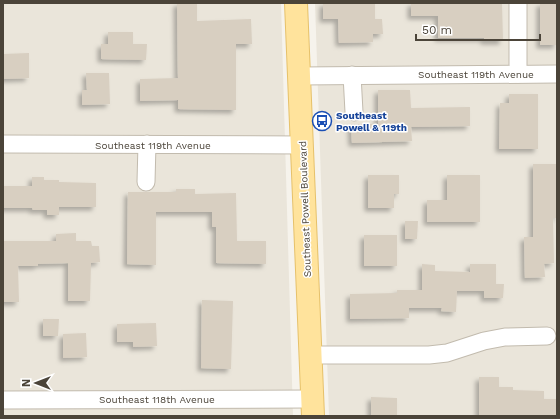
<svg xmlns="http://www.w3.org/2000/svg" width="560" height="419" viewBox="0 0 560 419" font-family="'Work Sans',sans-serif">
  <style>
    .residential { fill: #eae5da }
    .building { fill: #d8cfc1; filter: url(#shadow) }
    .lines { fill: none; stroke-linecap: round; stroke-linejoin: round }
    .minor-casing { stroke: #c2bbae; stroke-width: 19 }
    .major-casing { stroke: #e6c16a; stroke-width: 24 }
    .minor { stroke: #fff; stroke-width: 17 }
    .major { stroke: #ffe39c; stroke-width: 22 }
    .labels { text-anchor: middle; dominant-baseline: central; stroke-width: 3; stroke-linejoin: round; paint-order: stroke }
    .street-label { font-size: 10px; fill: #4b4439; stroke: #fff }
    .transit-label { font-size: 10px; font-weight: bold; fill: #164399; stroke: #fff; text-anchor: start }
  </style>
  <defs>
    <filter id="shadow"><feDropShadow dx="-3.5" dy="3.5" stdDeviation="2" flood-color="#0004"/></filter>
  </defs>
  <rect width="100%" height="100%" fill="#f6f3ec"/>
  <!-- residential -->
  <g class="residential">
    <path d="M3,3h278l12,413h-290z"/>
    <path d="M315,3h242v413h-228z"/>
  </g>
  <!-- building -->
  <g class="building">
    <path d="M177,3h20v18l54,-2 1,25h-16v66l-58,-1v-9l-38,1v-22l38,-1z"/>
    <path d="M323,3h52v16h7l1,15h-10v8l-34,1 -1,-24h-15z"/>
    <path d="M411,3h91l1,38h-19v-3h-46v-22h-27z"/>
    <rect x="540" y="3" width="17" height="42"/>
    <path d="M108,32h25v12h14l-1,16 -45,-1v-15h7z"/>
    <path d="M29,53v25l-26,1v-25z"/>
    <path d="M86,73h23l1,31 -28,1v-15h5z"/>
    <path d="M378,90h32l1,18 59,-1v19l-59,1 1,14 -60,2 -1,-19h27z"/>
    <path d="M509,94h29v55h-39l1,-46h9z"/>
    <path d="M533,164h24v54h-4l1,45 -10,1 1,13 -20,1 -1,-41h9z"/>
    <path d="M368,175h31v19h-5v14h-26z"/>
    <path d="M447,175h33v47h-53v-22h20z"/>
    <path d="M32,177h12v3h15v2l37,1v24h-37v8h-12v-5h-14l-1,-2h-29v-22h29z"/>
    <path d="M176,189h19v5l41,-1 1,48h29v23l-50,-1v-36h-4v-15h-56v53l-29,-1 1,-72h48z"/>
    <path d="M405,221h13l-1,18h-12z"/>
    <path d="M76,233v8h15l1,5h7l1,16 -9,1 -1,38h-22v-38l-30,1v2h-20l1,36h-16v-61h53v-7z"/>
    <rect x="364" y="235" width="33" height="31"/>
    <path d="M422,264l13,1v6l35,1v-8h26v20h8l-1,14h-19v-7h-27l-1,21 -15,-1 1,-3h-33v10l-59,1v-25l47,-1v-3h25z"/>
    <path d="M202,300l31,1 -2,68 -30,-1z"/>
    <path d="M43,319h16l-1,17h-15z"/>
    <path d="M156,323l1,23 -24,1v-5h-16v-18z"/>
    <path d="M86,333l1,24 -24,1v-24z"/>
    <path d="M479,377h20v10h14v3l31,1v8h13v17h-78z"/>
    <path d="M371,397l26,1v18h-26z"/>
  </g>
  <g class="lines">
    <!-- minor casing -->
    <g class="minor-casing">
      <g id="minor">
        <path d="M518,74v-71"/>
        <path d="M352,75l2,37"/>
        <path d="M300,76l257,-2"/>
        <path d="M3,144l300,1"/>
        <path d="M146,182l1,-38"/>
        <path d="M311,355h118l18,-2 37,-12 21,-4 42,-1"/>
        <path d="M3,400l309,-1"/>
      </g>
    </g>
    <!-- major casing -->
    <g class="major-casing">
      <path id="major" d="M296,3l17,413"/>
    </g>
    <!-- minor -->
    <use href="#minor" class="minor"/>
    <!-- major -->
    <use href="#major" class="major"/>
  </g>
  <!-- icons -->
  <defs>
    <g id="bus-ring" transform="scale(1)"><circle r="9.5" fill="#fff" stroke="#1a4fb4" stroke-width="1.5"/><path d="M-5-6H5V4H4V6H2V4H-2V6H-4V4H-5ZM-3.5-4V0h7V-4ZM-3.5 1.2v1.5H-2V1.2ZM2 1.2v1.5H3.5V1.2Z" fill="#1a4fb4"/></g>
  </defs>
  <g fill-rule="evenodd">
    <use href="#bus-ring" x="322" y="121"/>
  </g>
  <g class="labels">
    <!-- street labels -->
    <g class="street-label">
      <text x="476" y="74">Southeast 119th Avenue</text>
      <text x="153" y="145">Southeast 119th Avenue</text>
      <text transform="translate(305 209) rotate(-92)">Southeast Powell Boulevard</text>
      <text x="157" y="399">Southeast 118th Avenue</text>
    </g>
    <!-- transit labels -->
    <g class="transit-label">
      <text x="336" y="115">Southeast<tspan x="336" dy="12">Powell &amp; 119th</tspan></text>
    </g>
  </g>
  <!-- border -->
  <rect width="560" height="419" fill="none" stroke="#4b4439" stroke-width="8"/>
  <!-- north arrow -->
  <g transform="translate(36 383) rotate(270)" stroke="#ffffff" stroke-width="3" paint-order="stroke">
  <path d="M0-3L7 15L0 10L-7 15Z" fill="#4b4439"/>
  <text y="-6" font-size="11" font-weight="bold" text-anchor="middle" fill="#4b4439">N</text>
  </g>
  <!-- scale -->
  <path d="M416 34v6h124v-6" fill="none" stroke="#4b4439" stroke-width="2"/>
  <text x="422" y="34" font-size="12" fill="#4b4439" stroke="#ffffff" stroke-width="3" paint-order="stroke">50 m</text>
</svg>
